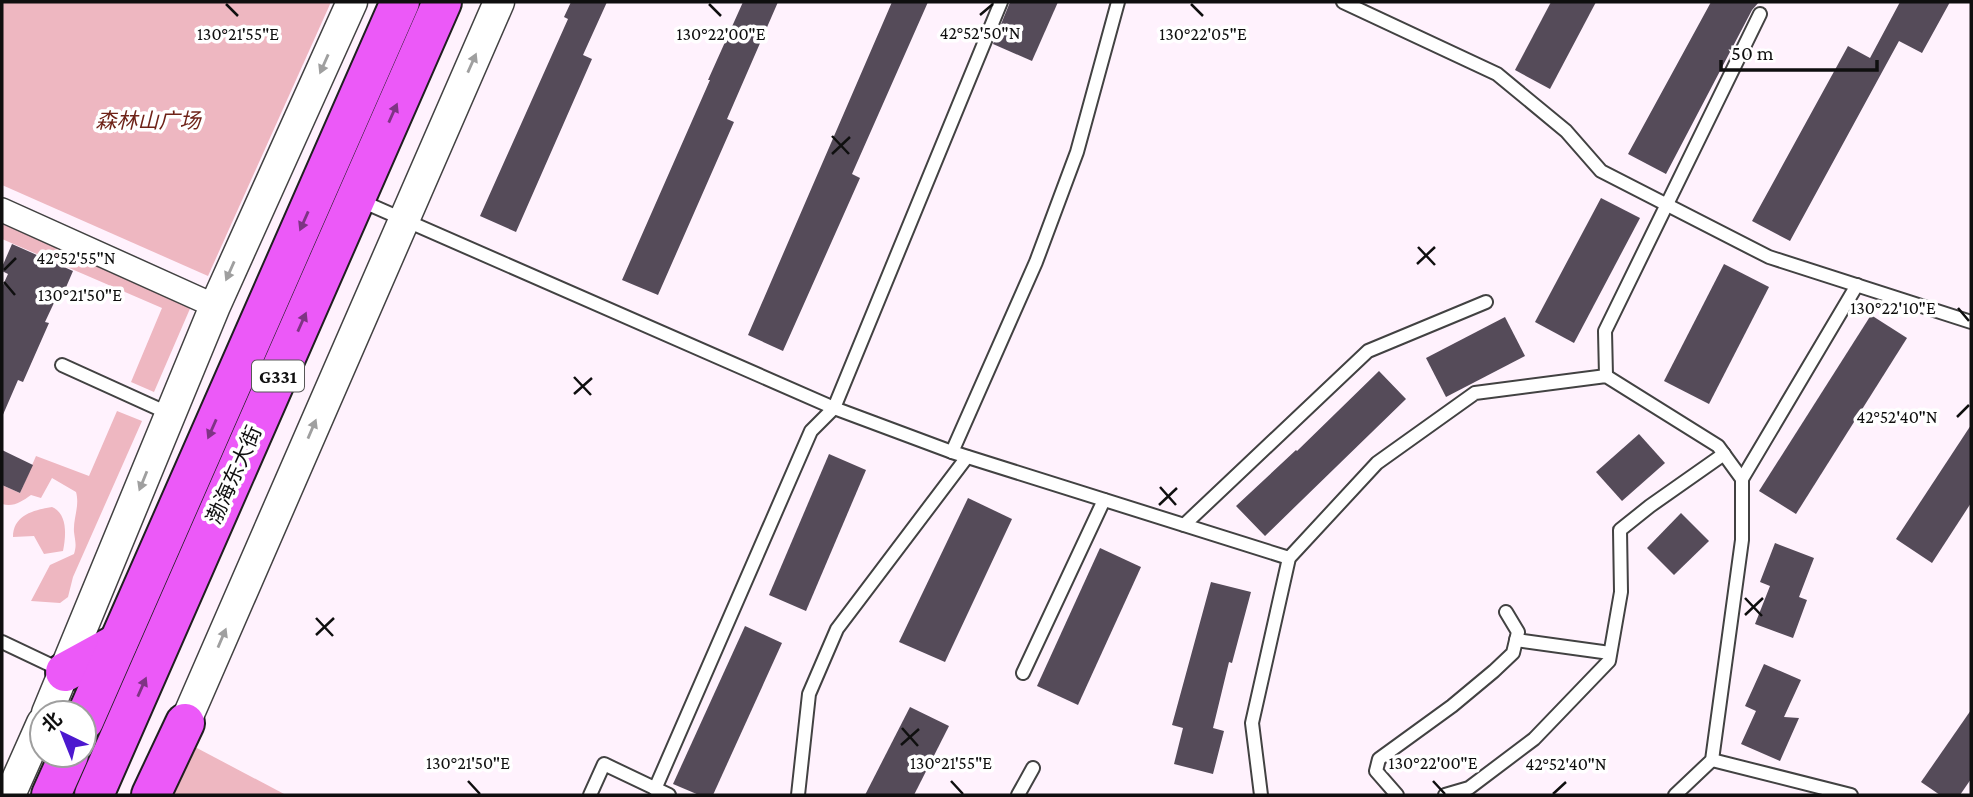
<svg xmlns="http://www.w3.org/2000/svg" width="1973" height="797" viewBox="0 0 1973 797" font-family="'Crimson Pro','Noto Sans SC',serif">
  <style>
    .green { fill: #eeb7c1 }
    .building { fill: #554b59 }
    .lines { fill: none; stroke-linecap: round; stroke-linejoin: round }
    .service-casing { stroke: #424242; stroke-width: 16 }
    .minor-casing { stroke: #424242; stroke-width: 26 }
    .tertiary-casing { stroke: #424242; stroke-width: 33 }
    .trunk-casing { stroke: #202020; stroke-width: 42 }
    .service { stroke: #fff; stroke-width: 12 }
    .minor { stroke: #fff; stroke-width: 23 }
    .tertiary { stroke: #fff; stroke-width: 30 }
    .trunk { stroke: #ec59f8; stroke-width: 38 }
    .oneway { fill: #9f9f9f }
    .oneway2 { fill: #7e3484 }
    .ticks { fill: none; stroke: #0f0f0f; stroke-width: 2.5 }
    .labels { text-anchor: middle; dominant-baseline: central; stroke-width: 7; stroke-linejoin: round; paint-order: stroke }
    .shield { fill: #fff; stroke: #575757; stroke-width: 2 }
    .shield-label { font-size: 19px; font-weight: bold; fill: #0f0f0f }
    .park-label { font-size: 21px; font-style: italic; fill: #6f2318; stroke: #fff }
    .street-label { font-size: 21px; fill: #0f0f0f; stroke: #fff }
    .ticks-label { font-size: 18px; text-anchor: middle; fill: #0f0f0f; stroke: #fff; stroke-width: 7; stroke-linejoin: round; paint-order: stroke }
  </style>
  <rect width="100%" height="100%" fill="#fff2fd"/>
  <!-- green -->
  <g class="green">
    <path d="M2,2h329l-123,274 -206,-91z"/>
    <path d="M2,221l190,83 -38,88 -23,-10 31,-74 -160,-69z"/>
    <path d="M117,411l25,10 -69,156 -5,20 -8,6 -29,-2 19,-36 24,-11c3,-9 1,-13 0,-22 -1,-14 6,-26 2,-40l-24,-14 -11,20 -10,-3c-10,7 -17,12 -29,9v-19l18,8 16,-37 53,20z"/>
    <path d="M52,507c16,7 14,29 11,44l-19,3 -10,-18 -21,1c0,-22 21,-27 39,-30z"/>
    <path d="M195,747l91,48h-116z"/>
  </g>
  <!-- building -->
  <g class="building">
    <path d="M571,2h36l-24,53 9,4 -76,173 -36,-16 88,-197 -4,-2z"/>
    <path d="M743,2h35l-51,117 7,3 -76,173 -36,-15 88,-200h-2z"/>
    <path d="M892,2h36l-76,172 8,4 -77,173 -35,-16z"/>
    <path d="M1010,2h48l-26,59 -39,-17z"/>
    <path d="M1551,2h45l-46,87 -35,-19z"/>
    <path d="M1711,2h48l-7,8 -86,164 -38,-20z"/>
    <path d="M1900,2h50l-28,51 -23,-12 -109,200 -38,-20 96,-175 22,12z"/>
    <path d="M1601,198l39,20 -66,125 -39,-21z"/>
    <path d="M12,244l61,27 -9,21 -4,-2 -15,32 4,1 -26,59 -5,-2 -16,37v-130l6,-13 -6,-3v-4z"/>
    <path d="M1724,264l45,23 -60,117 -45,-23z"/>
    <path d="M1871,315l36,23 -111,176 -37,-23z"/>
    <path d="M1505,317l20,39 -79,41 -20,-39z"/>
    <path d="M1379,371l27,28 -141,137 -29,-30 60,-56 1,1z"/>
    <path d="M1971,425v78l-39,60 -36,-24z"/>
    <path d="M1639,434l26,29 -43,38 -26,-29z"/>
    <path d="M2,450l31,15 -13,28 -18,-8z"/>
    <path d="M829,454l37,16 -60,141 -37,-16z"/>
    <path d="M968,498l44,21 -67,143 -46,-20z"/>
    <path d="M1681,513l28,28 -35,34 -27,-27z"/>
    <path d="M1775,543l39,15 -15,39 8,3 -14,38 -38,-14 15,-38 -10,-4z"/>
    <path d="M1100,548l41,19 -63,138 -41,-19z"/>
    <path d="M1211,582l40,10 -19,71 -3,-1 -16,66 11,3 -11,43 -39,-10 9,-36 -11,-3z"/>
    <path d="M745,626l37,17 -69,152h-14l-26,-11z"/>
    <path d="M1764,664l37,16 -17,37 15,1 -19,43 -39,-17 15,-33 -11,-5z"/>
    <path d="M910,707l39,19 -35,69h-49z"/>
    <path d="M1971,710v69l-11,16h-20l-19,-13z"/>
  </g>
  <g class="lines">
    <!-- service casing -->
    <g class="service-casing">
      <g id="service">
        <path d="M1343,2l154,72 69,57 35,40 168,86 202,65"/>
        <path d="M359,200l475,208 118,44 337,106"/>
        <path d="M62,365l108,49"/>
        <path d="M1606,376l-1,-45 155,-317"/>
        <path d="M952,452l84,-190 41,-110 41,-150"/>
        <path d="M1742,479l115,-194"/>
        <path d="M1184,525l184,-174 118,-49"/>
        <path d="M1516,640l94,13"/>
        <path d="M2,642l59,28"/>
        <path d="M1023,673l81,-173"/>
        <path d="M1712,760l139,35"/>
        <path d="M655,789l156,-358 23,-23 167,-406"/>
        <path d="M590,795l14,-31 65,31"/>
        <path d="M798,795l11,-101 28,-65 130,-172"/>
        <path d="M1018,795l15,-27"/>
        <path d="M1261,795l-9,-72 37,-165 88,-95 98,-70 131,-17 112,70 24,33v61l-30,220 -37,35"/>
        <path d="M1397,795l-21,-24 3,-12 73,-53 42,-35 19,-18 5,-21 -12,-20"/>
        <path d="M1445,795l24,-7 65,-49 75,-78 12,-69 -1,-62 30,-24 74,-52"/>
      </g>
    </g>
    <!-- minor casing -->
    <g class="minor-casing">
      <path id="minor" d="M2,210l213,96"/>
    </g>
    <!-- tertiary casing -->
    <g class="tertiary-casing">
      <g id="tertiary">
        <path d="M47,713l168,-407 137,-304"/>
        <path d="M185,723l314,-721"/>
        <path d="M10,795l32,-72"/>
      </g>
    </g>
    <!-- trunk casing -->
    <g class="trunk-casing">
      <g id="trunk">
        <path d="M65,672l53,-29"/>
        <path d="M84,721l316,-719"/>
        <path d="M51,795l18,-40"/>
        <path d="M94,795l348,-793"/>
        <path d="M151,795l34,-72"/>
      </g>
    </g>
    <!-- service -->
    <use href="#service" class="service"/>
    <!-- minor -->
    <use href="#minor" class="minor"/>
    <!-- tertiary -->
    <use href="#tertiary" class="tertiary"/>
    <!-- trunk -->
    <use href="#trunk" class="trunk"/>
  </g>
  <!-- one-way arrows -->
  <defs><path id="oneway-solid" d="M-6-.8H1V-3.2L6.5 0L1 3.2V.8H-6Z" transform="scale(1.75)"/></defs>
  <g class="oneway">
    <use href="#oneway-solid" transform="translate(472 63) rotate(-66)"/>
    <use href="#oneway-solid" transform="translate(324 64) rotate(114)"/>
    <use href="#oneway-solid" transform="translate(230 271) rotate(114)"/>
    <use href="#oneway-solid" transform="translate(312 429) rotate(-67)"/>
    <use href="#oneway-solid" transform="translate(143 481) rotate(112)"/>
    <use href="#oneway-solid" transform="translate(222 638) rotate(-67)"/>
  </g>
  <g class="oneway2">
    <use href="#oneway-solid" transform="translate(393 113) rotate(-66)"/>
    <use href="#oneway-solid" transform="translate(304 221) rotate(114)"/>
    <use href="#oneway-solid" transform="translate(302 322) rotate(-66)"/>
    <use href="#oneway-solid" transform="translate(212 429) rotate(114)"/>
    <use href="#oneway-solid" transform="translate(142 687) rotate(-66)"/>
  </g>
  <!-- ticks -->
  <path class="ticks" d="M226,4l12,12M709,4l12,12M1191,4l12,12M980,15l13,-11M832,136l17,18M832,154l18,-17M1418,247l17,18M1417,264l18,-17M4,270l12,-12M4,282l11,13M1958,308l11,13M574,377l17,18M574,394l18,-16M1957,417l12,-12M1160,487l16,18M1159,505l18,-17M1745,598l17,18M1745,615l18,-17M316,618l17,18M316,635l18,-17M902,728l16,18M901,745l18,-16M468,781l12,13M951,781l12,13M1433,781l12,13M1553,794l13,-12"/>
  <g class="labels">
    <!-- shield labels -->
    <rect class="shield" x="252" y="360.5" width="52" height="31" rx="5"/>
    <g class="shield-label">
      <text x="278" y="376">G331</text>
    </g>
    <!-- park labels -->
    <g class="park-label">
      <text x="148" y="121">森林山广场</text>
    </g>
    <!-- street labels -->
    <g class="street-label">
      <text transform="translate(234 475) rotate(-66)">渤海东大街</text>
    </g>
  </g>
  <g class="ticks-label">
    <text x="980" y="39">42°52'50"N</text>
    <text x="1203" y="40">130°22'05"E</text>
    <text x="238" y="40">130°21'55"E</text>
    <text x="721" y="40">130°22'00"E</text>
    <text x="76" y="264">42°52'55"N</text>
    <text x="80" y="301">130°21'50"E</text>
    <text x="1893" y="314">130°22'10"E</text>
    <text x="1897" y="423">42°52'40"N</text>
    <text x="468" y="769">130°21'50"E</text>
    <text x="951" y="769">130°21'55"E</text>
    <text x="1433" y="769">130°22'00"E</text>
    <text x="1566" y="770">42°52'40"N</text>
  </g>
  <!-- border -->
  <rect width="1973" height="797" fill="none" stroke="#0f0f0f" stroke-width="7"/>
  <!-- north arrow -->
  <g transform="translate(63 734) rotate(317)"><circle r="33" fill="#ffffff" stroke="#9f9f9f" stroke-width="2"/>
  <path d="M0-5L12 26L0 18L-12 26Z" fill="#4c18cf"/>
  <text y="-10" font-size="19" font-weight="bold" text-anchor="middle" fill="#0f0f0f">北</text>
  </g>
  <!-- scale -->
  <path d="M1721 60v10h156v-10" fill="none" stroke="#0f0f0f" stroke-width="3.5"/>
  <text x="1731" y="60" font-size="21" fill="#0f0f0f" stroke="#ffffff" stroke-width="5" paint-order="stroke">50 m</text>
</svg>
